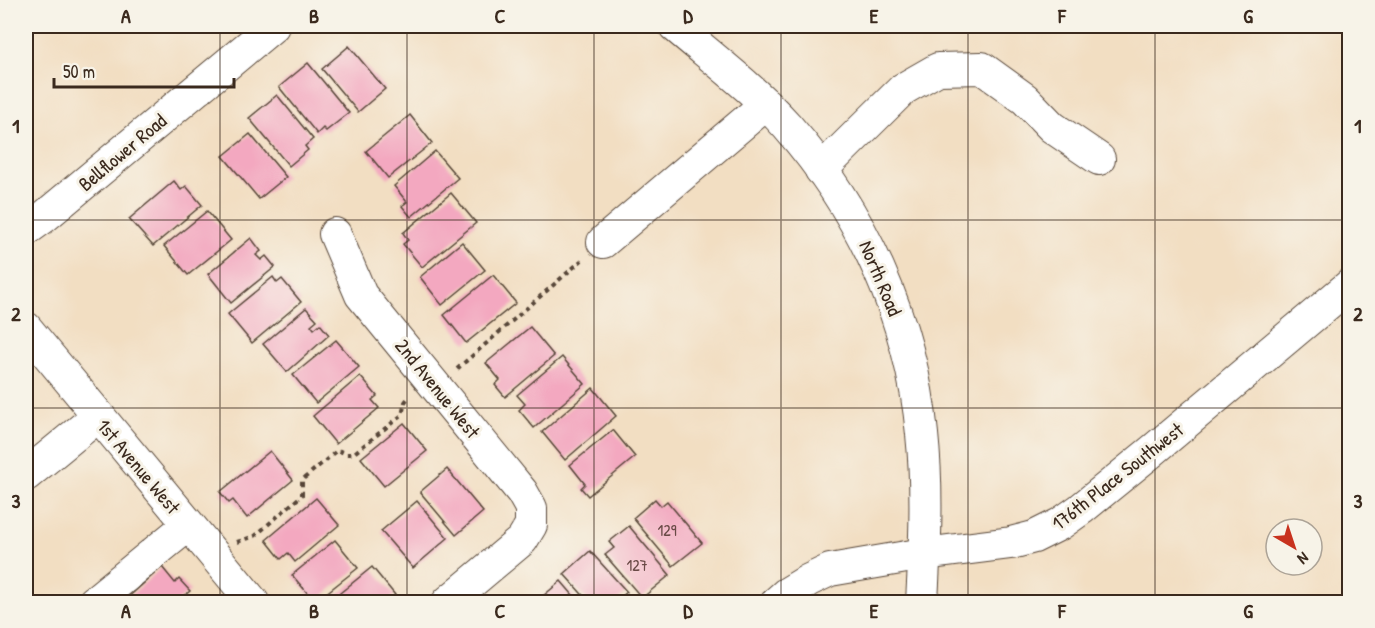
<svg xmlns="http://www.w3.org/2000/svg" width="1375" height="628" viewBox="0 0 1375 628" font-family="'Patrick Hand',sans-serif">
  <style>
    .building { fill: #f3a8c0 }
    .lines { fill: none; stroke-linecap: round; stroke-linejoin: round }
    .minor-casing { stroke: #564537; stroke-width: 34 }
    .path { stroke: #564537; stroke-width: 4; stroke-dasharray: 4.5 4.5; stroke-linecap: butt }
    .minor { stroke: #fff; stroke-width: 32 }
    .grid { fill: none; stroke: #3b2a1e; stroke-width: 1.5; stroke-opacity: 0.55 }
    .labels { text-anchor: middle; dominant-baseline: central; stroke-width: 6; stroke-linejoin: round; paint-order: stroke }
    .number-label { font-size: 16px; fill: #694a46 }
    .street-label { font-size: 20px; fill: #3b2a1e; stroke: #f7f3e8 }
    .neatline { fill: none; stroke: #3b2a1e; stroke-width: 2 }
    .grid-label { font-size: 20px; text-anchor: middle; font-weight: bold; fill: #3b2a1e }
  </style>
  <rect width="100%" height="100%" fill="#f7f3e8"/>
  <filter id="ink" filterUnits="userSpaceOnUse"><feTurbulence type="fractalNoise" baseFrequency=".0167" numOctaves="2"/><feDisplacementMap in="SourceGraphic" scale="12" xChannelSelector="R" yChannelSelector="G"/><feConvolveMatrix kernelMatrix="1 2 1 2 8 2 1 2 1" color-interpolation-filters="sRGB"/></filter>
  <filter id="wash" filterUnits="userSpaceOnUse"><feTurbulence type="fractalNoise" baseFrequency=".008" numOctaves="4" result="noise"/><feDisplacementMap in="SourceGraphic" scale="24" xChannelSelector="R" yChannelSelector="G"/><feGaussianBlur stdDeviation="1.35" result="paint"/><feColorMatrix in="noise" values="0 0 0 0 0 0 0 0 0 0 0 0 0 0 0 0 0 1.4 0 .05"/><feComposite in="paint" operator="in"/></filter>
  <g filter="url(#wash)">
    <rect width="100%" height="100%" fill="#f2dec2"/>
    <g id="blocks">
      <!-- building -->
      <g class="building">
        <path d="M349,46l36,43 -27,23 -36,-43z"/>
        <path d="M308,63l41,50 -23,18 -3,-3 -6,6 -38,-47z"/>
        <path d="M277,95l36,44 -8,7 3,4 -19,16 -40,-48z"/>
        <path d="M410,115l22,28 -44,35 -22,-27z"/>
        <path d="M250,134l36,43 -27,22 -36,-43z"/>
        <path d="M435,151l23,27 -47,39 -9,-11 5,-4 -13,-16z"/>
        <path d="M174,181l7,9 5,-4 16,19 -49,41 -24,-27z"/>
        <path d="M451,193l25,30 -54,44 -19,-23 5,-4 -5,-7z"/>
        <path d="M207,211l24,29 -43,35 -24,-29z"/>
        <path d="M251,238l10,13 -5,4 5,5 5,-4 9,11 -44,36 -23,-29z"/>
        <path d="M462,242l23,28 -43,35 -22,-28z"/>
        <path d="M493,275l23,28 -50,40 -22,-28z"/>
        <path d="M273,277l4,6 5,-4 19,23 -49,41 -24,-29z"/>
        <path d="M306,308l11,12 -6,5 3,4 6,-5 9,11 -42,37 -24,-28z"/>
        <path d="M530,327l24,29 -49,41 -10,-12 5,-5 -14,-17z"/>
        <path d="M336,340l23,27 -43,36 -23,-28z"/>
        <path d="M562,357l23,27 -51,44 -15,-18 6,-6 -8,-9z"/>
        <path d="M360,376l17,20 -5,4 7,8 -43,36 -23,-28z"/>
        <path d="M593,388l23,28 -51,44 -23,-28z"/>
        <path d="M404,423l23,28 -43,35 -23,-28z"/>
        <path d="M613,430l22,27 -47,39 -7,-8 4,-4 -15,-19z"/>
        <path d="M270,451l23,29 -46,38 -14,-18 -4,3 -9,-11z"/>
        <path d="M447,469l36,43 -27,23 -36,-43z"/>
        <path d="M316,498l23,27 -44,37 -7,-9 -7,6 -15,-19z"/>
        <path d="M655,499l6,7 6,-5 35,42 -29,23 -40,-48z"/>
        <path d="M417,501l31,37 -35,30 -32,-37z"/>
        <path d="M629,526l41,49 -28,23 -37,-43 9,-7 -5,-6z"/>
        <path d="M335,540l23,28 -43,34 -23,-27z"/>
        <path d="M590,551l37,41 -12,10h-26l-25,-28z"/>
        <path d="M162,567l13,16 4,-4 11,12 -13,11h-52l-1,-1z"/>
        <path d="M372,567l23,28 -8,7h-58z"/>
        <path d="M561,581l18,21h-44l8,-6z"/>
      </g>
    </g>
  </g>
  <g filter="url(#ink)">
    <use href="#blocks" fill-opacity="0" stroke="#564537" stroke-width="1.5"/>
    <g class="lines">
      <!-- minor casing -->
      <g class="minor-casing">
        <g id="minor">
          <path d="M675,26c36,31 80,64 112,100 76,87 124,193 135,308 6,56 3,113 0,168"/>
          <path d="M821,170l82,-81 35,-20 44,-1 43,31 27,28 47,32"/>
          <path d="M26,230l18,-13 229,-191"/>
          <path d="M335,234l26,61 161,197 9,16v17l-9,15 -74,62"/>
          <path d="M603,242l163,-138"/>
          <path d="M26,328l227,274"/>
          <path d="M26,475l72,-59"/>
          <path d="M94,602l94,-77"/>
          <path d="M777,602l9,-8 23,-14 21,-10 94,-16 87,-11 23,-6 26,-13 21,-15 70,-57 199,-167"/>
        </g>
      </g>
      <!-- path -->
      <g class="path">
        <path d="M457,369l125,-109"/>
        <path d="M237,542l18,-6 47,-41v-15l36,-30 8,4h7l49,-39 3,-13 4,-5"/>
      </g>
      <!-- minor -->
      <use href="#minor" class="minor"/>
    </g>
  </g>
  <!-- grid -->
  <path class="grid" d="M220,26v576M407,26v576M594,26v576M781,26v576M968,26v576M1155,26v576M26,220h1324M26,408h1324"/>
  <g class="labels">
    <!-- number labels -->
    <g class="number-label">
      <text x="667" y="530">129</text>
      <text x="637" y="565">127</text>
    </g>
    <!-- street labels -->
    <g class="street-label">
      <text transform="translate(122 152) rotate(-40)">Bellflower Road</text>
      <text transform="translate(881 278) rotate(67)">North Road</text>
      <text transform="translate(438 388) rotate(51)">2nd Avenue West</text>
      <text transform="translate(139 466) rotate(50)">1st Avenue West</text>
      <text transform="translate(1117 476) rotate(-38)">176th Place Southwest</text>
    </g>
  </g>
  <!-- margin -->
  <rect width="1375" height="628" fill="none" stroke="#f7f3e8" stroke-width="66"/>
  <!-- north arrow -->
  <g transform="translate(1294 547) rotate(141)"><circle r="28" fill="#f7f3e8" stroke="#aca397" stroke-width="1.5"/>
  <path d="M0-4.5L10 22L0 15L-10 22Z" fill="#c8321e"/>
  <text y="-9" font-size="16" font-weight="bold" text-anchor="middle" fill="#3b2a1e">N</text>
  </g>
  <!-- scale -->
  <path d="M54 78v9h180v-9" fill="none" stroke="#3b2a1e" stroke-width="3"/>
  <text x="63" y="78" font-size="18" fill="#3b2a1e" stroke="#f7f3e8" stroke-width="4.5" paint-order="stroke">50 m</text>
  <rect x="33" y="33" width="1309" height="562" class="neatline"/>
  <g class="grid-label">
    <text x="126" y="23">A</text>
    <text x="314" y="23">B</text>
    <text x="500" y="23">C</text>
    <text x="688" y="23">D</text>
    <text x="874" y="23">E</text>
    <text x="1062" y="23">F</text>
    <text x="1248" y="23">G</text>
    <text x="16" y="133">1</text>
    <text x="1358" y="133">1</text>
    <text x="16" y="321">2</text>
    <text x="1358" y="321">2</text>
    <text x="16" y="508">3</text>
    <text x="1358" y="508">3</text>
    <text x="126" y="618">A</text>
    <text x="314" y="618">B</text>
    <text x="500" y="618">C</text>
    <text x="688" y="618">D</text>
    <text x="874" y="618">E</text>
    <text x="1062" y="618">F</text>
    <text x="1248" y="618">G</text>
  </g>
</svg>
